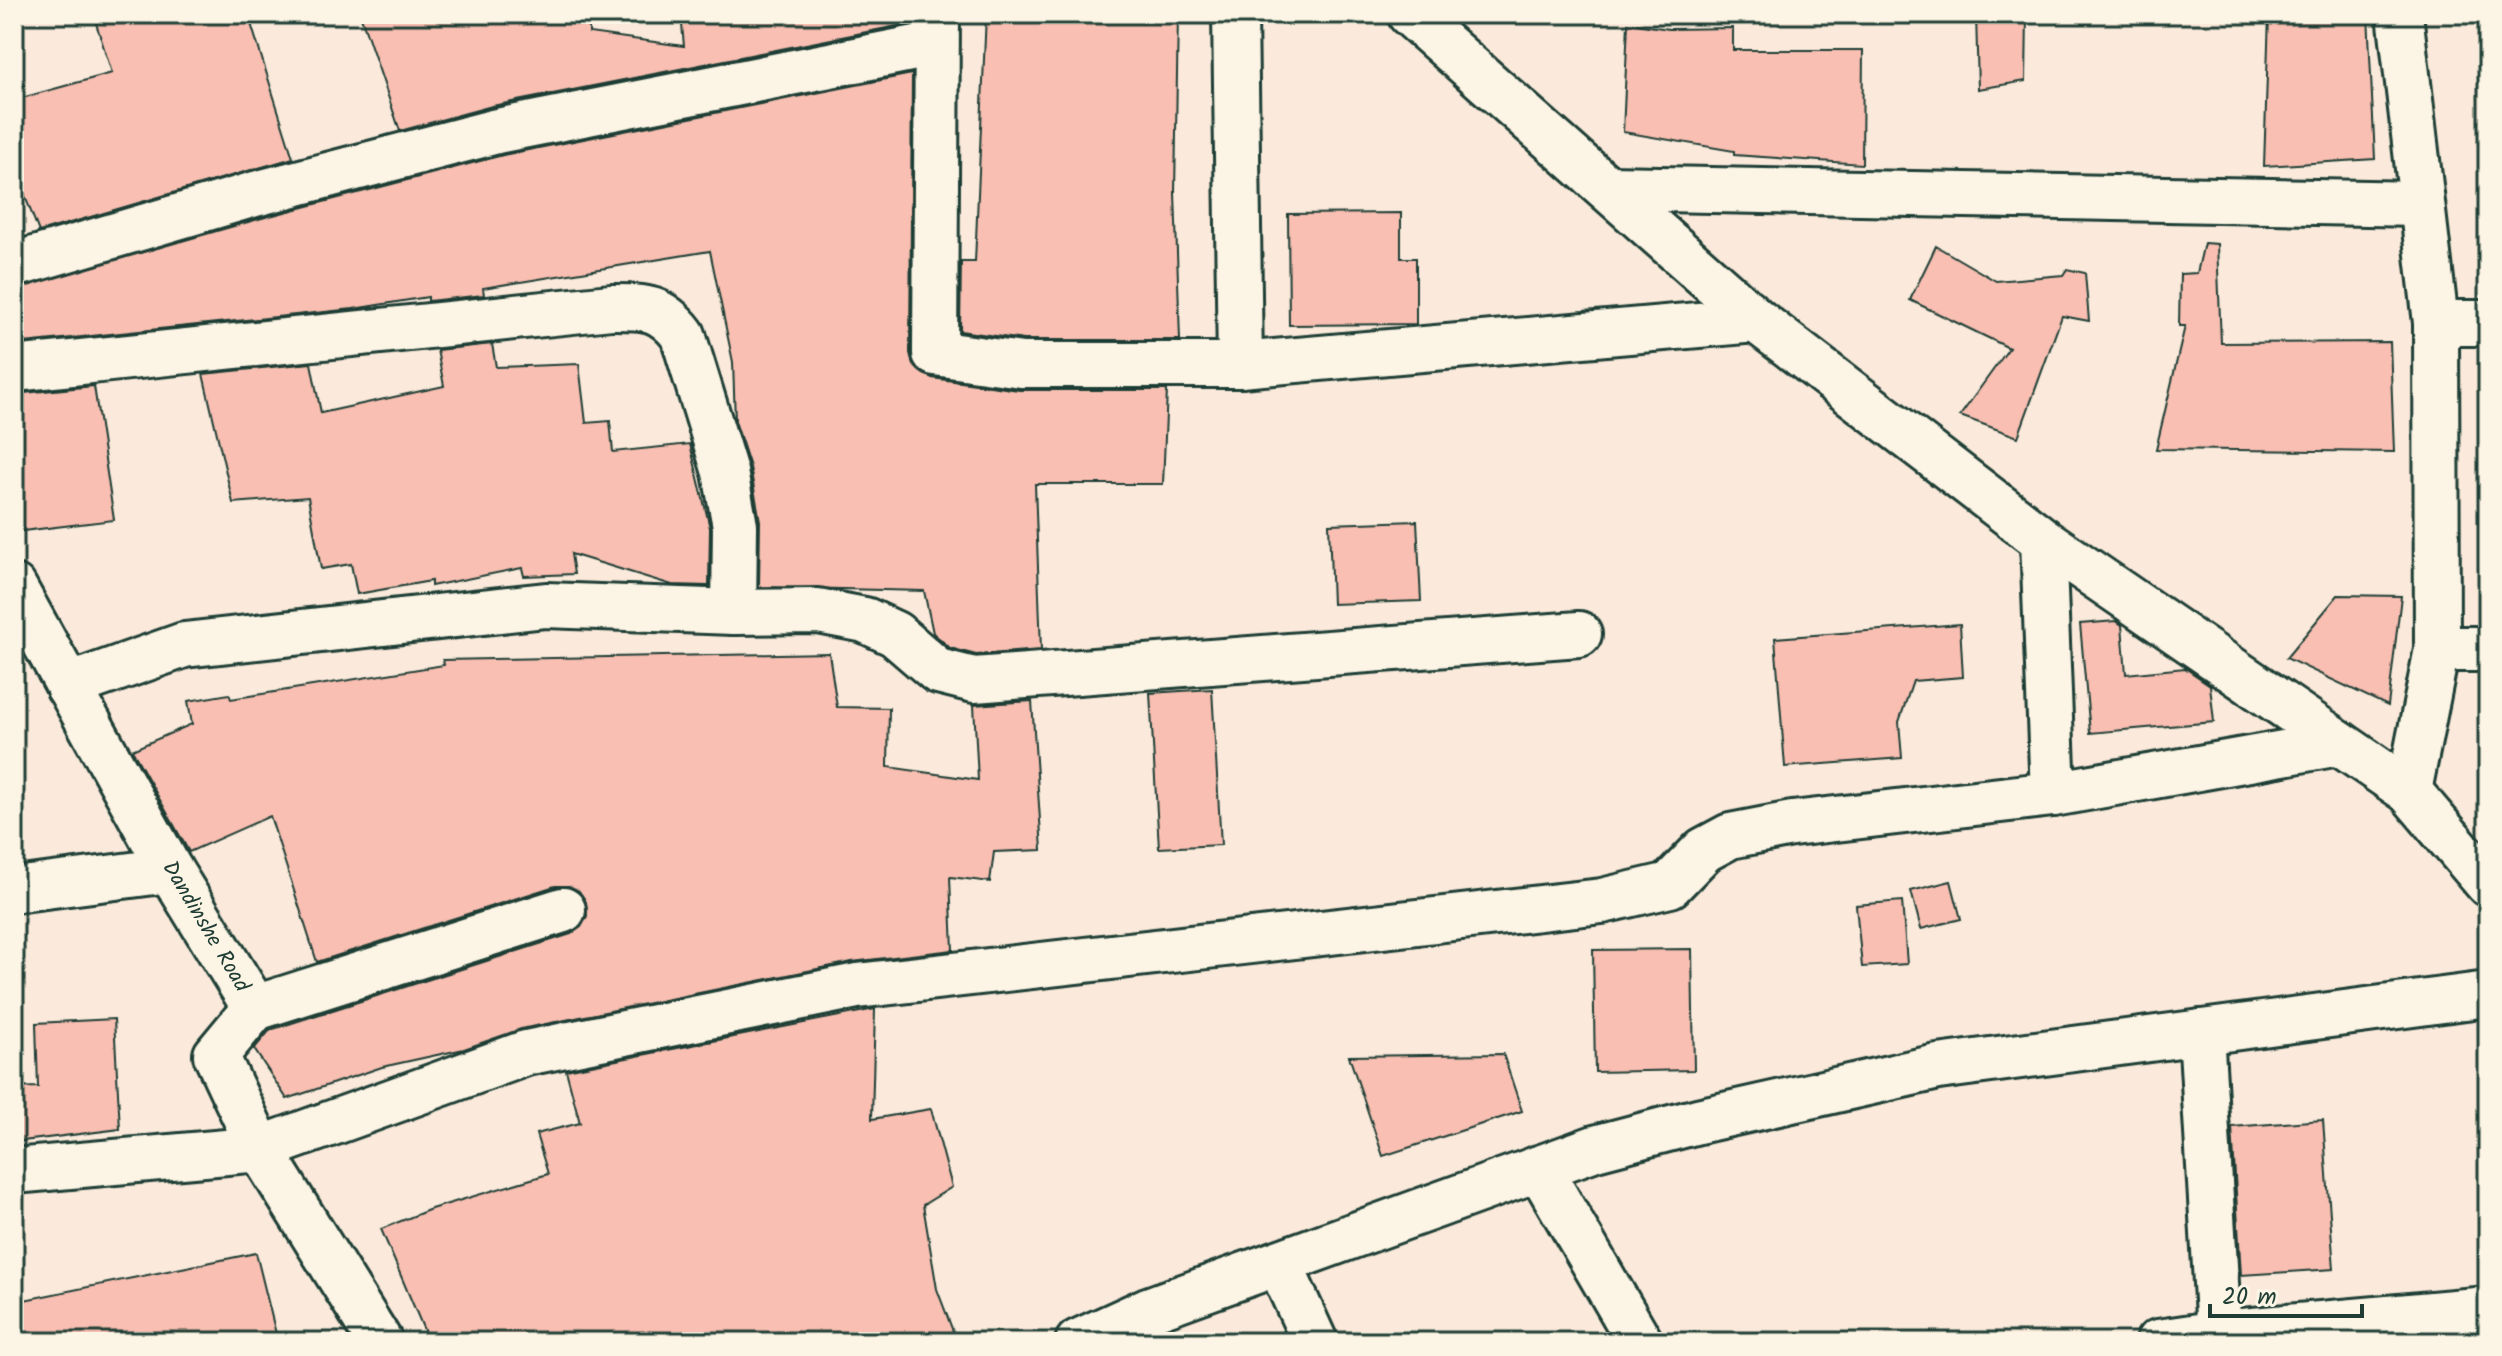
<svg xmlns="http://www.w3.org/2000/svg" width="2502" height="1356" viewBox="0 0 2502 1356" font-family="Kalam,sans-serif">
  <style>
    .building { fill: #f9bfb2; stroke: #1f3d34; stroke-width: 2 }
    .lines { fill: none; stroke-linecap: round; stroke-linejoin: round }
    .minor-casing { stroke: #1f3d34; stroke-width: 50 }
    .minor { stroke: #fcf5e5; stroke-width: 44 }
    .labels { text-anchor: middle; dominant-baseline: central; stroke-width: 7; stroke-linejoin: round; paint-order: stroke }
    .street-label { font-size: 22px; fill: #1f3d34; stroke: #fcf5e5 }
  </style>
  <rect width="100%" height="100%" fill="#fbeadb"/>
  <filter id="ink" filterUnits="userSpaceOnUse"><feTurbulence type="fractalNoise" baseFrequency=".0125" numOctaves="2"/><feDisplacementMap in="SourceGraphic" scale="16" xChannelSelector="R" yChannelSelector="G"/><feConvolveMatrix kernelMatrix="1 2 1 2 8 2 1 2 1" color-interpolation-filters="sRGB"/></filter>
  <g filter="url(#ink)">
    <!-- building -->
    <g class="building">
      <path d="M93,14h155l45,144 -254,74 -25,-64v-68l98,-27z"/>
      <path d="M360,14h229v19l95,13 -3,-32h231v9l-420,83 -92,25z"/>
      <path d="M986,14h192l-3,179 5,147h-156l-64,-9 1,-69h14z"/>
      <path d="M1976,14h51l-1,67 -48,8z"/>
      <path d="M2269,14h99l7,145 -111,7z"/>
      <path d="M1628,23l41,6 64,-1v22h130l-1,114 -128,-9v-4l-111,-19z"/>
      <path d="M912,74l-2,279 3,12 19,13 87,12h148l-4,94h-128l6,166 -65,5 -26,-7 -17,-15 -9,-42 -165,-4 1,-66 -10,-54 -15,-46 -2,-59 -23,-111 -227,37 1,7 -56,6v-4l-75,12 -339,35v-55l248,-71 241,-63z"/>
      <path d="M1401,213v45h15v66l-127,1 -1,-111z"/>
      <path d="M2204,243l13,1 4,99 169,-1 4,110 -238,-3 29,-123h-6l1,-52 17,-1z"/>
      <path d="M1936,246l60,35 67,-6 4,-6 18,4 4,48 -27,-5 -44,121 -58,-21 49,-68 -99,-48z"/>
      <path d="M492,344l4,23 83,-3 7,59 24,-2 3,31 77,-8 20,84 -1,58 -37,-1 -101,-31 3,20 -50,2 -2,-8 -91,18v-5l-74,13 -6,-30 -30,5 -13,-72 -75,6 -30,-129 108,-11 10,50 123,-27 -7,-36z"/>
      <path d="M94,386l20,134 -100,12v-138z"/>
      <path d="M1417,521l4,80 -89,3 -3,-80z"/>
      <path d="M2338,595l63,1 -13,110 -102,-48z"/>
      <path d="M2116,621l6,4 4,49 59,-6 25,17 4,37 -124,11 -10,-109z"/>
      <path d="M1960,624l3,53 -50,4 -14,41 3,36 -117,9 -10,-129z"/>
      <path d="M829,653l8,54 52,1 -1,59 90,13 -4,-75 58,-4 10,149 -48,2 -4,30 -40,-5 3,73 -101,12 -331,67 -57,20 -82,18 -95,32 -33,-50 16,-19 301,-96 10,-7 6,-11 -1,-14 -7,-11 -10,-5h-14l-238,76 -47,-146 -81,36 -57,-102 60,-26 -4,-23 41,-7 2,5 213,-34 -1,-5z"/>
      <path d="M1212,689l9,156 -62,3 -9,-155z"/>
      <path d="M1951,881l10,38 -40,10 -10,-38z"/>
      <path d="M1902,901l5,63 -45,3 -6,-62z"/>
      <path d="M1692,949l2,121 -99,2 -2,-122z"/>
      <path d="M875,1009l-3,110 59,-10 21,78 -29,18 14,84 20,53h-95l-3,-8 -31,8h-44l-6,-10 -27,10h-322l-48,-113 50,-20 117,-35 -12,-40 44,-11 -14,-53z"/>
      <path d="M114,1019l6,110 -106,13v-54l24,-1 -2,-64z"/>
      <path d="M1503,1054l19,57 -139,45 -34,-100z"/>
      <path d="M2323,1120l11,149 -93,6 -9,-148z"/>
      <path d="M256,1253l22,89h-264v-40z"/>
    </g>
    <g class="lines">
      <!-- minor casing -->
      <g class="minor-casing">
        <g id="minor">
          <path d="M937,14l-2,339 87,12h218l516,-45"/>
          <path d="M1235,14l5,351"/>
          <path d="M1410,14l346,306 287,220 366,251 79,93"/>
          <path d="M2400,14l36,309 1,326 -28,142"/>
          <path d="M1608,188l812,16"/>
          <path d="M14,265l241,-71 242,-63 439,-87"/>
          <path d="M2436,323h52"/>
          <path d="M14,369l597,-62c34,0 50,-1 72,28l42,137 10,54 -1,86"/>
          <path d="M2043,540l10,254"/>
          <path d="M14,587l156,283 85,138 -39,47 44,94 120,193"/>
          <path d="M2437,649h51"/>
          <path d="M68,686l116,-41 362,-40 188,7 84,-1 47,9 30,14 43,37 36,9 605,-46"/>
          <path d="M14,890l156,-20"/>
          <path d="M255,1008l308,-98"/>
          <path d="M2201,1032l18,301"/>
          <path d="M1539,1168l101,174"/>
          <path d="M14,1171l246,-22 266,-96 331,-67 745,-85 68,-16 34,-35 26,-14 62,-12 261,-30 286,-51"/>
          <path d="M1279,1263l36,79"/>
          <path d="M1078,1342l70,-32 447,-162 103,-27 240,-54 550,-73"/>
          <path d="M2158,1342l61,-9 269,-24"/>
        </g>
      </g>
      <!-- minor -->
      <use href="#minor" class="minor"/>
    </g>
  </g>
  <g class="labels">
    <!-- street labels -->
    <g class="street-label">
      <text transform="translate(205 927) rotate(59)">Dandinshe Road</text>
    </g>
  </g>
  <!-- margin -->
  <rect width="2502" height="1356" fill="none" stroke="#fcf5e5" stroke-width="48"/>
  <rect x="24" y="24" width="2454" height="1308" fill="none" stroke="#1f3d34" stroke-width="3" filter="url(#ink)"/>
  <!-- scale -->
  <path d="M2210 1304v12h152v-12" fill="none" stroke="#1f3d34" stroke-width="4"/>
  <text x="2222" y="1304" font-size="24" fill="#1f3d34" stroke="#fcf5e5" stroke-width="6" paint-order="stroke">20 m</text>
</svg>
